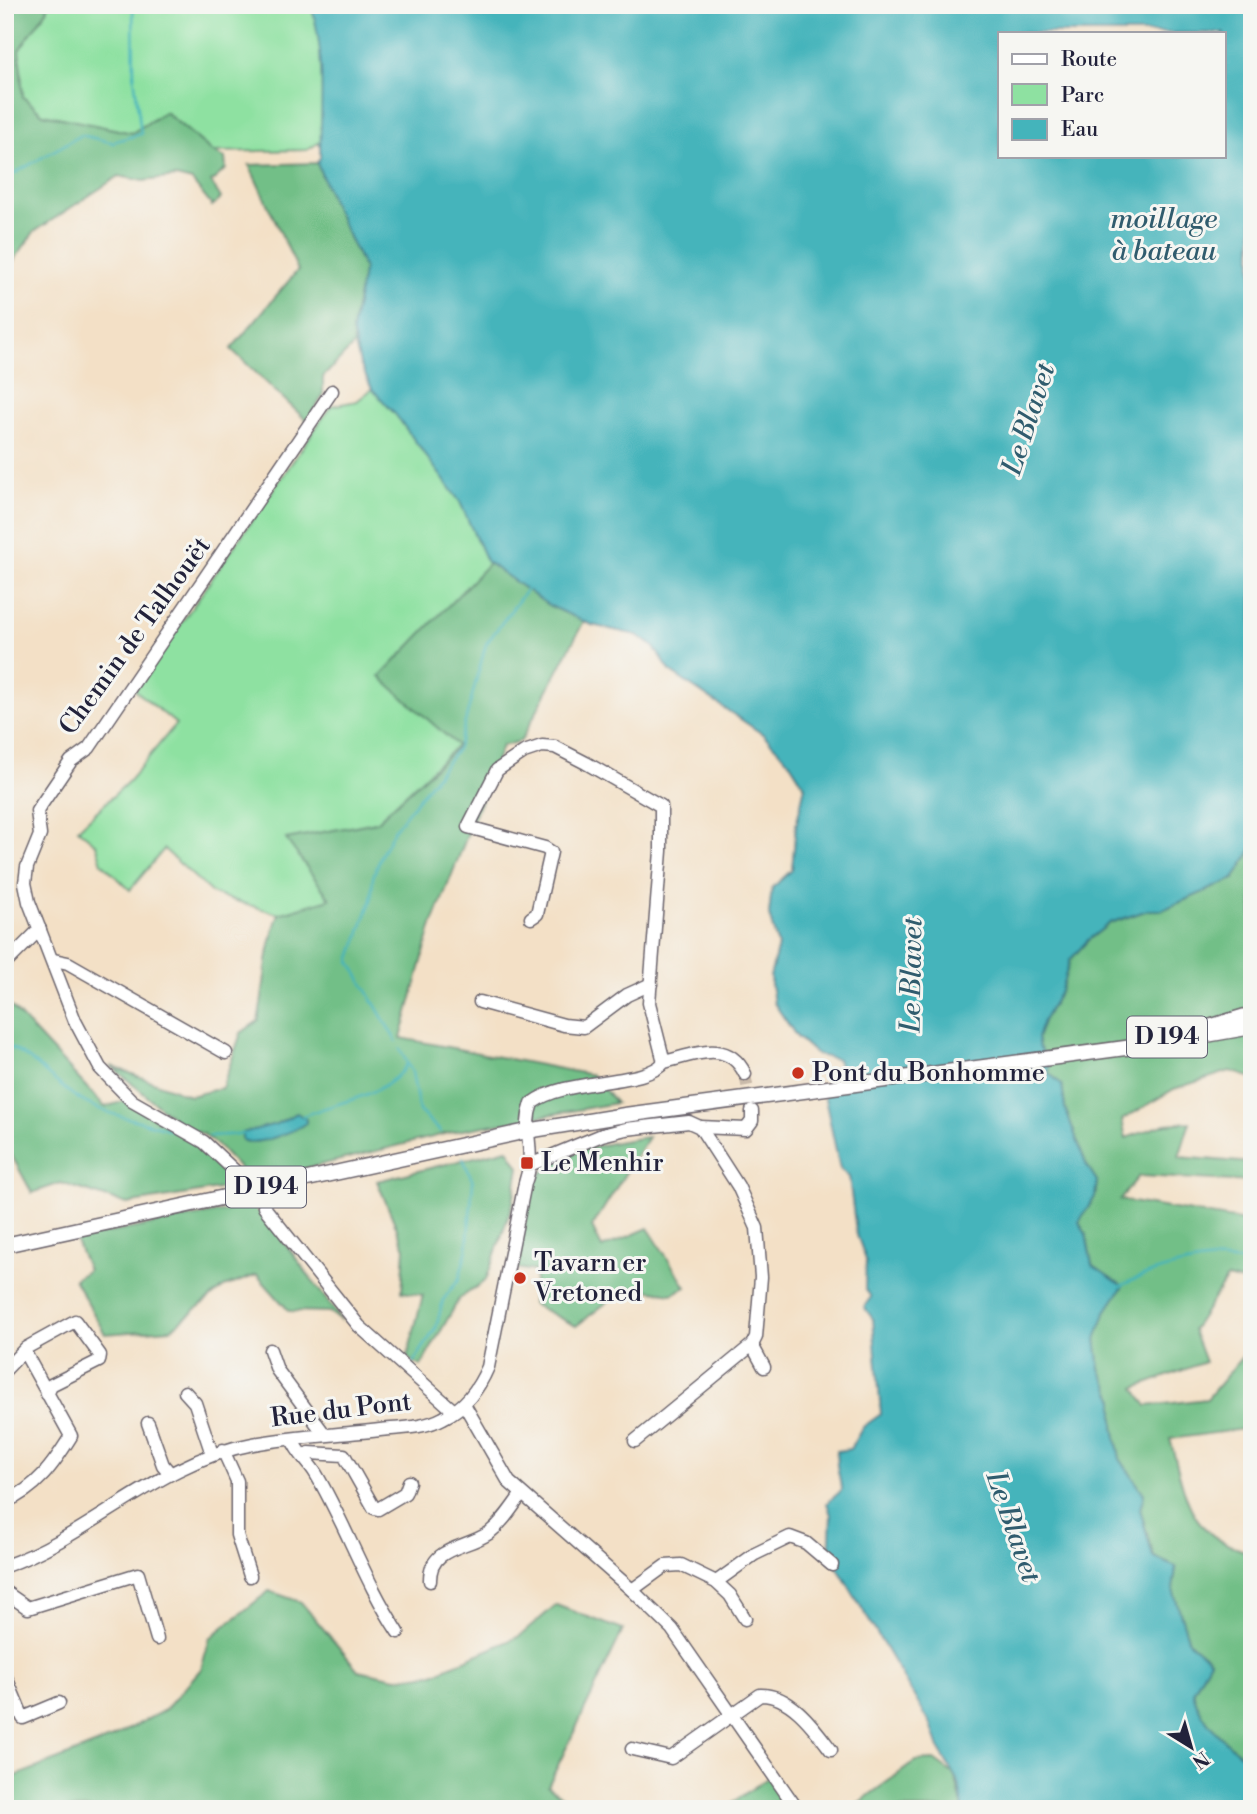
<svg xmlns="http://www.w3.org/2000/svg" width="1257" height="1814" viewBox="0 0 1257 1814" font-family="'Libre Bodoni',serif">
  <style>
    .green { fill: #8ee1a1; stroke: #58826e; stroke-width: 2 }
    .forest { fill: #72bf87; stroke: #4a7061; stroke-width: 2 }
    .water { fill: #44b4bb; stroke: #336b7b; stroke-width: 2; fill-rule: evenodd }
    .lines { fill: none; stroke-linecap: round; stroke-linejoin: round }
    .stream { stroke: #44b4bb; stroke-width: 2.5 }
    .minor-tunnel { stroke: #c9baaa; stroke-width: 12; stroke-dasharray: 12 6; stroke-linecap: butt }
    .minor-casing { stroke: #6b646c; stroke-width: 15 }
    .major-casing { stroke: #6b646c; stroke-width: 17 }
    .minor { stroke: #fff; stroke-width: 12 }
    .major { stroke: #fff; stroke-width: 14 }
    .poi-dot { fill: #c8321e; stroke: #f6f6f2; stroke-width: 2.5 }
    .labels { text-anchor: middle; dominant-baseline: central; stroke-width: 6; stroke-linejoin: round; paint-order: stroke }
    .shield { fill: #f6f6f2; stroke: #626272; stroke-width: 2 }
    .shield-label { font-size: 24px; font-weight: bold; fill: #22223b }
    .street-label { font-size: 26px; fill: #22223b; stroke: #f6f6f2 }
    .poi-label { font-size: 26px; fill: #22223b; stroke: #f6f6f2; text-anchor: start }
    .water-label { font-size: 28px; font-style: italic; fill: #305c6e; stroke: #f6f6f2 }
  </style>
  <rect width="100%" height="100%" fill="#f6f6f2"/>
  <filter id="ink" filterUnits="userSpaceOnUse"><feTurbulence type="fractalNoise" baseFrequency=".0143" numOctaves="2"/><feDisplacementMap in="SourceGraphic" scale="14" xChannelSelector="R" yChannelSelector="G"/><feConvolveMatrix kernelMatrix="1 2 1 2 8 2 1 2 1" color-interpolation-filters="sRGB"/></filter>
  <filter id="wash" filterUnits="userSpaceOnUse"><feTurbulence type="fractalNoise" baseFrequency=".00686" numOctaves="4" result="noise"/><feDisplacementMap in="SourceGraphic" scale="28" xChannelSelector="R" yChannelSelector="G"/><feGaussianBlur stdDeviation="1.57" result="paint"/><feColorMatrix in="noise" values="0 0 0 0 0 0 0 0 0 0 0 0 0 0 0 0 0 1.4 0 .05"/><feComposite in="paint" operator="in"/></filter>
  <g filter="url(#wash)">
    <rect width="100%" height="100%" fill="#f3e0c6"/>
    <!-- green -->
    <path class="green" d="M47,5h864l-94,1050 -20,-18 -23,-34 -4,-26 8,-31 -9,-31 3,-27 20,-18 4,-44 9,-39 -16,-26 -25,-26 -93,-63 -18,-26 -16,-11 -45,-10 -19,-8 -115,128 -82,77 -89,18 43,59 -51,15 -66,-20 -49,-45 -34,41 -28,-27 -6,-19 -18,-15 51,-48 47,-57 -41,-34 196,-284 26,-5 15,-12 -18,-44 -9,-115 -28,-67 3,-5v-16l-13,8 -94,2 -48,-40 -33,21 -89,-19 -20,-17 -4,-47 29,-41z"/>
    <!-- forest -->
    <g class="forest">
      <path d="M5,5h42l1,4 -29,41 4,47 20,17 89,19 33,-21 48,40 12,6 1,11 -15,13 10,16 -9,8 -20,-25 -16,-4 -33,4 -24,-5 -85,56 -29,41z"/>
      <path d="M317,163l17,43 30,62 -12,62 2,15 -31,32v19l-16,25 -76,-72 67,-79 -49,-105z"/>
      <path d="M489,563l59,42 36,16 -63,120 -19,5 -71,182 -30,110 191,37 24,28 -159,28 -205,51 -33,-35 -16,-13 -19,-7 -73,-61 79,30 32,-8 19,-55 17,-12c8,-38 7,-72 21,-107l51,-15 -44,-60 90,-17 82,-76 -78,-69z"/>
      <path d="M1252,849v229l-22,-7 -56,18 -52,31 4,18 40,-14 24,-2 -11,35 73,6v19l-113,-6 -19,24 132,22v62l-25,-6 -34,52 12,32 -70,26 12,18 60,-7 39,-47 6,-2v78l-82,11c16,57 17,98 82,114v210c-25,-19 -51,-39 -59,-71l17,-32 -21,-18 -16,-52 3,-23 -22,-10 -14,-48 4,-15 -24,-35 -6,-32v-29l-14,-29 -4,-30 9,-26 17,-27 -30,-21 -6,-31 -7,-12 16,-25 2,-16 -11,-17 -21,-56 -3,-23 -14,-13 1,-11 -10,-14 -2,-9 6,-17 18,-31 9,-30 17,-19 23,-18 38,-13h14l72,-31z"/>
      <path d="M5,1000l100,107 22,-7 78,50 37,35 -115,19 -66,-21 -29,10 -20,-37 -7,-4z"/>
      <path d="M648,1137l-56,90 10,21 46,-20 38,59 -14,7 -45,-7 -51,39 -44,-22 4,-33 -21,-3 20,-87c25,-33 74,-38 113,-44z"/>
      <path d="M508,1149l11,18 -6,36 -27,77 -27,19 -38,67 -14,-8 16,-63 -21,-3 3,-44 -28,-67z"/>
      <path d="M257,1205l85,116 -13,-9 -40,-1 -32,-36 -33,12 -53,42 -66,5 -31,-55 14,-9 -13,-31z"/>
      <path d="M269,1591l32,11 57,68 38,8 37,-4 87,-38 36,-31 67,25 -75,156 31,23h-574v-37l11,4 96,-38 53,-28 36,-41 9,-31z"/>
      <path d="M934,1760l21,15 8,34h-113l66,-48z"/>
      <path d="M769,1777l32,32h-78z"/>
    </g>
    <!-- water -->
    <g class="water">
      <path d="M311,5h941v844l-18,30 -72,31h-14l-38,13 -23,18 -17,19 -9,30 -18,31 -6,17 2,9 10,14 -1,11 14,13 3,23 21,56 11,17 -2,16 -16,25 7,12 6,31 31,21 -18,27 -9,26 4,30 14,29v29l6,32 24,35 -4,15 13,48 23,10 -3,23 16,52 21,18 -17,32c8,32 34,52 59,71v46h-289l-4,-26 -19,-32 -9,-26 -93,-157 -9,-7 2,-46 -4,-12 14,-12c0,-16 -7,-25 -4,-40l13,-2 13,-22 18,-13 -8,-95 -9,-12 7,-10 -6,-8 1,-29 -10,-28 -7,-55 -9,-8 -17,-80 11,-17 6,-2 -3,-11 -20,-4 -20,-18 -23,-34 -4,-26 8,-31 -9,-31 3,-27 20,-18 4,-44 9,-40 -16,-25 -25,-26 -93,-63 -18,-26 -16,-11 -45,-10 -44,-20 -62,-44 -26,-59 -65,-88 -23,-25 -12,-25 -8,-34 12,-62 -30,-62 -17,-43 3,-5c1,-50 6,-105 -9,-153zM1000,33h224v123h-224z"/>
      <path d="M297,1113l9,6v4c-13,9 -50,24 -64,17v-7l34,-9z"/>
    </g>
    <g class="lines">
      <!-- stream -->
      <g class="stream">
        <path d="M116,141l25,-7 -7,-59 -1,-70"/>
        <path d="M5,179l76,-44 33,8"/>
        <path d="M396,1041l-46,-80 21,-61 2,-23 9,-24 12,-23 64,-82 28,-104 41,-55"/>
        <path d="M5,1045c29,12 48,38 74,54 28,17 61,21 92,31"/>
        <path d="M400,1049l12,23 7,39 22,21"/>
        <path d="M303,1116c34,-15 84,-19 104,-52"/>
        <path d="M209,1136l35,-2"/>
        <path d="M1121,1286c30,-16 60,-22 93,-26 12,-1 25,3 38,1"/>
        <path d="M412,1365l24,-37 7,-28 16,-21 8,-30 6,-67 -10,-24"/>
      </g>
    </g>
  </g>
  <g filter="url(#ink)">
    <g class="lines">
      <!-- minor-tunnel -->
      <g class="minor-tunnel">
        <path d="M745,1074l6,33"/>
        <path d="M237,1173l27,34"/>
      </g>
      <!-- minor casing -->
      <g class="minor-casing">
        <g id="minor">
          <path d="M531,918l6,-4 14,-62 -6,-4 -77,-21 29,-57 27,-18 18,-6 13,1 31,16 75,43v45l-12,152 15,59"/>
          <path d="M54,960l14,3 158,90"/>
          <path d="M5,964l35,-35"/>
          <path d="M480,1002l84,23 20,2 43,-32 24,-11"/>
          <path d="M700,1127l46,2 6,-8v-10"/>
          <path d="M532,1164l70,-29 24,-6 63,-7 11,5 38,59 19,42 4,49 -5,60 -4,8"/>
          <path d="M237,1173l-33,-31 -72,-41 -32,-33 -25,-47 -46,-119 -4,-19 2,-16 13,-32 -3,-24 34,-50 18,-13 243,-357"/>
          <path d="M264,1207l95,119 95,85"/>
          <path d="M752,1345l12,22"/>
          <path d="M270,1350l7,20 48,65"/>
          <path d="M5,1370l21,-22 49,-27 25,34 -1,6 -48,24 -4,9"/>
          <path d="M185,1392l10,11 17,51"/>
          <path d="M464,1404l45,78 123,108 40,39 125,180"/>
          <path d="M148,1423l15,42 6,7"/>
          <path d="M292,1439c5,14 16,22 24,35 30,51 49,108 82,158"/>
          <path d="M635,1441l117,-96"/>
          <path d="M223,1450l14,31v54l13,41"/>
          <path d="M304,1456l5,-3 35,2 30,53 4,1 27,-16 4,-11"/>
          <path d="M5,1502c32,-14 48,-37 66,-66l-47,-85"/>
          <path d="M5,1566c88,-31 153,-105 248,-122 42,-8 85,-9 127,-14 21,-2 45,-2 63,-12 22,-11 35,-28 45,-51l37,-184c12,-33 -4,-50 7,-80 34,-26 115,-17 132,-41 30,-7 64,-24 81,12"/>
          <path d="M430,1581c-1,-35 36,-32 59,-48 13,-10 22,-24 32,-38"/>
          <path d="M716,1582l39,-28 35,-17 16,6 26,22"/>
          <path d="M632,1590l33,-24 16,-1 35,17 14,13 15,24"/>
          <path d="M5,1592l23,16 110,-34 19,65"/>
          <path d="M5,1675l18,43 36,-15"/>
          <path d="M632,1749l39,9 89,-63c31,-1 55,34 71,55"/>
        </g>
      </g>
      <!-- major casing -->
      <g class="major-casing">
        <g id="major">
          <path d="M1209,1027l43,-13"/>
          <path d="M5,1245l522,-114 98,-16 530,-71 97,-17"/>
        </g>
      </g>
      <!-- minor -->
      <use href="#minor" class="minor"/>
      <!-- major -->
      <use href="#major" class="major"/>
    </g>
  </g>
  <!-- markers -->
  <g class="poi-dot">
    <circle cx="798" cy="1073" r="7"/>
    <rect x="520" y="1156" width="14" height="14" rx="3.5"/>
    <circle cx="520" cy="1278" r="7"/>
  </g>
  <g class="labels">
    <!-- shield labels -->
    <g class="shield">
      <rect x="1127" y="1016.5" width="80" height="41" rx="5"/>
      <rect x="226" y="1166.5" width="80" height="41" rx="5"/>
    </g>
    <g class="shield-label">
      <text x="1167" y="1037">D 194</text>
      <text x="266" y="1187">D 194</text>
    </g>
    <!-- street labels -->
    <g class="street-label">
      <text transform="translate(135 636) rotate(-54)">Chemin de Talhouët</text>
      <text transform="translate(341 1410) rotate(-7)">Rue du Pont</text>
    </g>
    <!-- poi labels -->
    <g class="poi-label">
      <text x="812" y="1073">Pont du Bonhomme</text>
      <text x="541" y="1163">Le Menhir</text>
      <text x="534" y="1263">Tavarn er<tspan x="534" dy="30">Vretoned</tspan></text>
    </g>
    <!-- water labels -->
    <g class="water-label">
      <text x="1164" y="219">moillage<tspan x="1164" dy="32">à bateau</tspan></text>
      <text transform="translate(1029 419) rotate(-72)">Le Blavet</text>
      <text transform="translate(912 975) rotate(-89)">Le Blavet</text>
      <text transform="translate(1013 1527) rotate(71)">Le Blavet</text>
    </g>
  </g>
  <!-- margin -->
  <rect width="1257" height="1814" fill="none" stroke="#f6f6f2" stroke-width="28"/>
  <!-- legend -->
  <rect x="998" y="32" width="228" height="126" fill="#f6f6f2" stroke="#a1a1a9" stroke-width="2"/>
  <rect x="1012" y="54" width="35" height="10" fill="#ffffff" stroke="#a1a1a9" stroke-width="2"/>
  <text x="1061" y="66" font-size="21" fill="#22223b">Route</text>
  <rect x="1012" y="84" width="35" height="21" fill="#8ee1a1" stroke="#a1a1a9" stroke-width="2"/>
  <text x="1061" y="102" font-size="21" fill="#22223b">Parc</text>
  <rect x="1012" y="119" width="35" height="21" fill="#44b4bb" stroke="#a1a1a9" stroke-width="2"/>
  <text x="1061" y="136" font-size="21" fill="#22223b">Eau</text>
  <!-- north arrow -->
  <g transform="translate(1191 1747) rotate(143)" stroke="#f6f6f2" stroke-width="5" paint-order="stroke">
  <path d="M0-5L12 26L0 18L-12 26Z" fill="#22223b"/>
  <text y="-10" font-size="19" font-weight="bold" text-anchor="middle" fill="#22223b">N</text>
  </g>
</svg>
